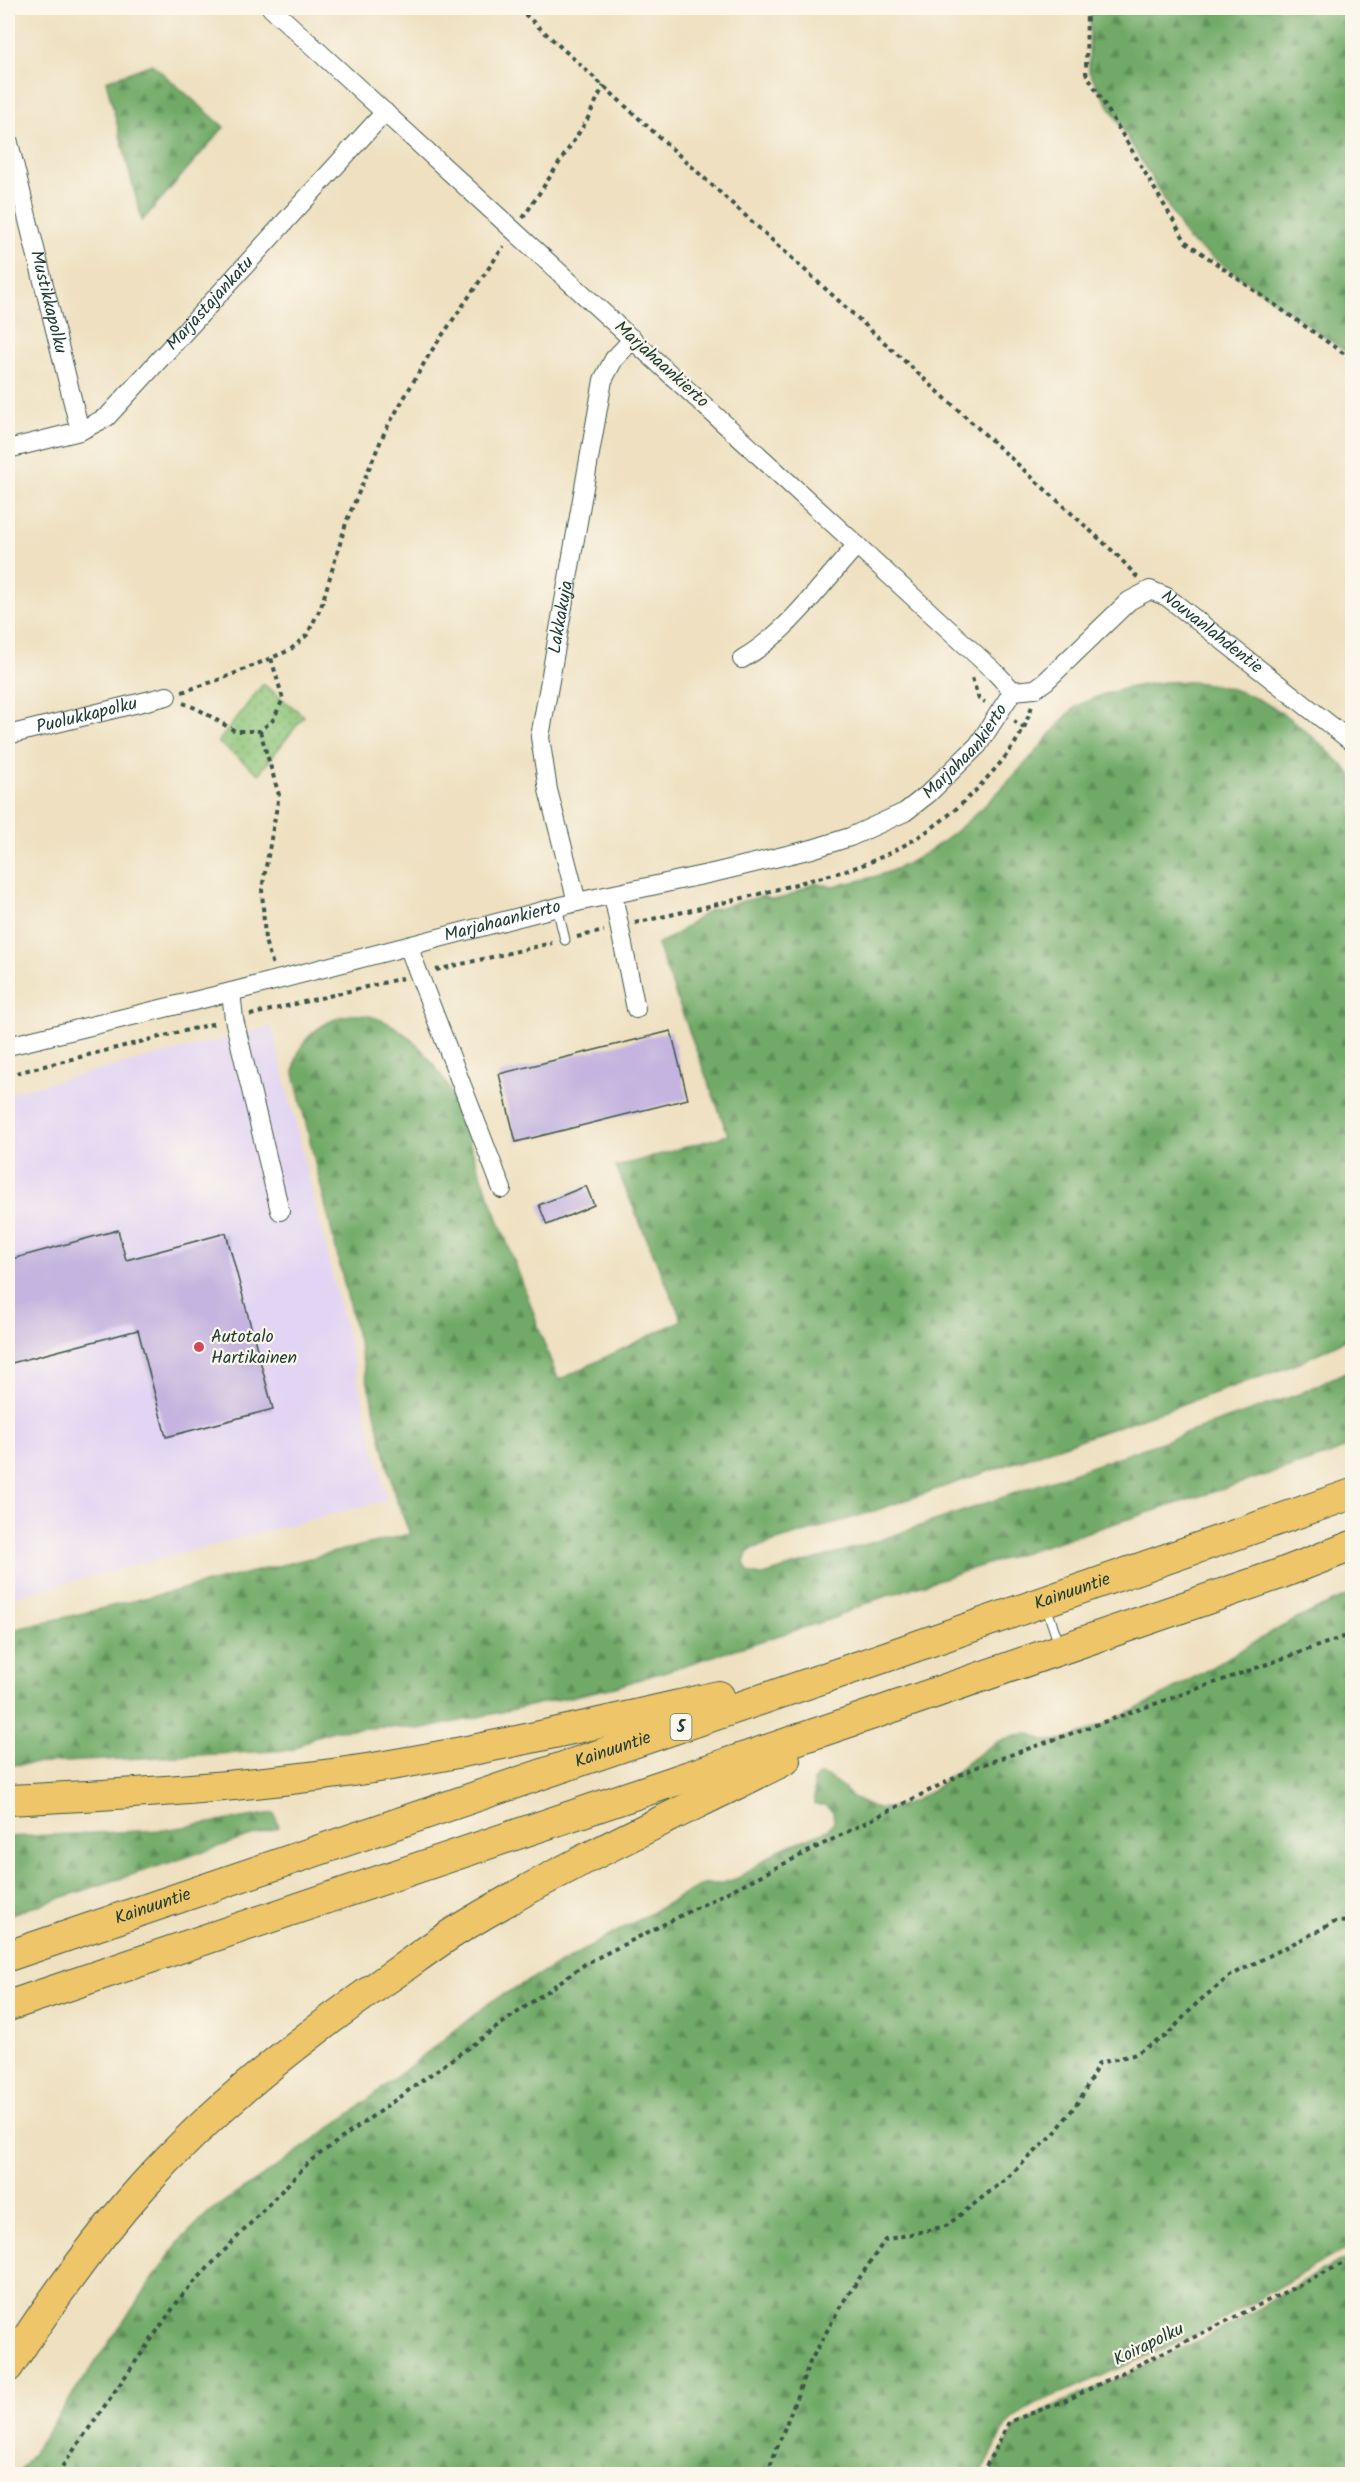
<svg xmlns="http://www.w3.org/2000/svg" width="1360" height="2482" viewBox="0 0 1360 2482" font-family="Kalam,sans-serif">
  <style>
    .built { fill: #e2d4f3 }
    .forest { fill: url(#forest-firs); stroke: #48744e; stroke-width: 1.5 }
    .park { fill: url(#park-dots); stroke: #568056; stroke-width: 1.5 }
    .building { fill: #c4b4df }
    .lines { fill: none; stroke-linecap: round; stroke-linejoin: round }
    .service-casing { stroke: #3e5549; stroke-width: 11 }
    .minor-casing { stroke: #3e5549; stroke-width: 20 }
    .trunk-casing { stroke: #3e5549; stroke-width: 32 }
    .path { stroke: #3e5549; stroke-width: 4; stroke-dasharray: 4.5 4.5; stroke-linecap: butt }
    .service { stroke: #fff; stroke-width: 9 }
    .minor { stroke: #fff; stroke-width: 18 }
    .trunk { stroke: #eec569; stroke-width: 30 }
    .poi-dot { fill: #d1495b; stroke: #fbf7ec; stroke-width: 2 }
    .labels { text-anchor: middle; dominant-baseline: central; stroke-width: 4.5; stroke-linejoin: round; paint-order: stroke }
    .shield { fill: #fbf7ec; stroke: #61756b; stroke-width: 1.5 }
    .shield-label { font-size: 16px; font-weight: bold; fill: #1f3d34 }
    .street-label { font-size: 18px; fill: #1f3d34; stroke: #fbf7ec }
    .poi-label { font-size: 18px; fill: #1f3d34; stroke: #fbf7ec; text-anchor: start }
  </style>
  <defs>
    <pattern id="forest-firs" width="22" height="20" patternUnits="userSpaceOnUse" patternTransform="scale(1.5)"><rect width="22" height="20" fill="#71aa68"/><path d="M5 1l3.5 6h-7zM16 11l3.5 6h-7z" fill="#5c8c56"/></pattern>
    <pattern id="park-dots" width="8" height="8" patternUnits="userSpaceOnUse" patternTransform="scale(1.5)"><rect width="8" height="8" fill="#8cc477"/><path d="M2 2h.1M6 6h.1" fill="none" stroke="#72a062" stroke-width="1.8" stroke-linecap="round"/></pattern>
  </defs>
  <rect width="100%" height="100%" fill="#fbf7ec"/>
  <filter id="ink" filterUnits="userSpaceOnUse"><feTurbulence type="fractalNoise" baseFrequency=".0167" numOctaves="2"/><feDisplacementMap in="SourceGraphic" scale="12" xChannelSelector="R" yChannelSelector="G"/><feConvolveMatrix kernelMatrix="1 2 1 2 8 2 1 2 1" color-interpolation-filters="sRGB"/></filter>
  <filter id="wash" filterUnits="userSpaceOnUse"><feTurbulence type="fractalNoise" baseFrequency=".008" numOctaves="4" result="noise"/><feDisplacementMap in="SourceGraphic" scale="24" xChannelSelector="R" yChannelSelector="G"/><feGaussianBlur stdDeviation="1.35" result="paint"/><feColorMatrix in="noise" values="0 0 0 0 0 0 0 0 0 0 0 0 0 0 0 0 0 1.4 0 .05"/><feComposite in="paint" operator="in"/></filter>
  <g filter="url(#wash)">
    <rect width="100%" height="100%" fill="#eee0c0"/>
    <!-- built -->
    <path class="built" d="M272,1027l115,473 -379,98v-505z"/>
    <!-- forest -->
    <g class="forest">
      <path d="M1094,8h258v348l-164,-116 -99,-168 1,-54z"/>
      <path d="M152,64l72,63 -82,94 -36,-140z"/>
      <path d="M1166,682c83,-5 132,37 186,93v562l-63,30 -418,145 -117,36 -7,5 -3,10 5,10 11,3 120,-36 419,-146 53,-25v76l-23,10 -458,146 -37,17 -219,69 -191,42 -40,-2 -47,3 -24,7 -21,13 -284,15v-134l402,-97 -15,-38 -101,-422c1,-23 13,-40 33,-51 50,-28 96,21 120,62 12,20 18,46 26,68 19,50 38,100 57,150 9,25 17,53 29,77l123,-60 -66,-153 112,-32 -71,-190 21,-12 31,-23 54,-14c14,10 37,-6 51,-13 18,6 29,1 48,-3 72,-16 125,-75 173,-127 12,-13 29,-38 43,-47 25,-15 60,-21 88,-24z"/>
      <path d="M1352,1594v652c-57,28 -109,65 -167,93 -36,17 -73,32 -109,48 -20,8 -49,19 -65,33 -12,10 -22,48 -32,54h-961l160,-231 32,-32 62,-41 79,-57 141,-112 211,-117h17l18,-6 41,-28 49,-20 6,-9 -1,-9 -7,-7h-12v-24l4,-6c24,0 33,37 71,33 45,-6 74,-50 113,-68 9,-4 21,-8 31,-5 6,2 10,6 17,6 18,0 36,-9 52,-16 87,-37 162,-97 250,-131z"/>
      <path d="M274,1813l5,14 -271,88v-78l156,-7z"/>
      <path d="M1352,2256v218h-361l6,-15 19,-32 36,-20 84,-36 97,-47 75,-46z"/>
    </g>
    <!-- park -->
    <path class="park" d="M263,684l41,32 -45,58 -41,-32z"/>
    <g id="blocks">
      <!-- building -->
      <g class="building">
        <path d="M671,1031l17,68 -172,43 -17,-68z"/>
        <path d="M586,1186l8,19 -47,20 -8,-20z"/>
        <path d="M118,1230l8,30 100,-27 47,176 -107,28 -28,-107 -130,34v-104z"/>
      </g>
    </g>
  </g>
  <g filter="url(#ink)">
    <use href="#blocks" fill-opacity="0" stroke="#3e5549" stroke-width="1.5"/>
    <g class="lines">
      <!-- service casing -->
      <g class="service-casing">
        <g id="service">
          <path d="M557,907l8,33"/>
          <path d="M1046,1606l13,38"/>
        </g>
      </g>
      <!-- minor casing -->
      <g class="minor-casing">
        <g id="minor">
          <path id="s1" d="M8,139l72,292"/>
          <path id="s2" d="M8,449l72,-18 27,-14 278,-305"/>
          <path d="M742,659c46,-26 80,-76 115,-114"/>
          <path id="s3" d="M1013,691l22,-2 11,-8 83,-80 21,-11 17,7 185,145"/>
          <path id="s4" d="M8,735l159,-39"/>
          <path d="M613,895l23,114"/>
          <path id="s5" d="M577,902l-29,-112 -8,-53 63,-357 11,-21 19,-20"/>
          <path d="M408,946l94,243"/>
          <path d="M231,992l3,27 46,192"/>
          <path id="s6" d="M8,1046l223,-54 346,-90 140,-30 95,-23 38,-12 55,-25 23,-18 50,-49 35,-54 -18,-19 -724,-664"/>
        </g>
      </g>
      <!-- trunk casing -->
      <g class="trunk-casing">
        <g id="trunk">
          <path d="M8,1800c122,-6 244,-13 365,-32 117,-19 231,-46 346,-72"/>
          <path id="s7" d="M8,1956l866,-295 478,-167"/>
          <path d="M8,2006l868,-293 401,-138 75,-29"/>
          <path d="M8,2367c41,-63 85,-125 135,-181 71,-79 155,-145 241,-205 25,-17 49,-36 75,-52 105,-64 217,-114 326,-169"/>
        </g>
      </g>
      <!-- path -->
      <g class="path">
        <path d="M248,8l6,6"/>
        <path d="M518,8l599,547 21,23"/>
        <path d="M1087,8l-1,65 100,169 157,111 9,10"/>
        <path d="M523,218l63,-96 18,-37"/>
        <path d="M972,678l7,21 6,3"/>
        <path d="M182,692l42,-14 66,-28 17,-15 14,-28 26,-87 38,-89 45,-78 74,-107"/>
        <path d="M183,703l15,6 37,22h25l13,-11 10,-21 -12,-41"/>
        <path d="M1024,728l8,-22"/>
        <path d="M260,731l19,64 -17,94 3,52 8,24"/>
        <path d="M635,923c56,-13 113,-25 168,-41 26,-7 54,-13 78,-25 40,-18 76,-45 105,-78 15,-16 28,-32 38,-51l-10,-7"/>
        <path d="M577,937l27,-6"/>
        <path d="M436,970l116,-27"/>
        <path d="M250,1015l153,-37"/>
        <path d="M8,1075l208,-52"/>
        <path d="M57,2474l126,-180 127,-133 275,-197 389,-196 378,-134"/>
        <path d="M767,2474l43,-112 30,-55 45,-67 61,-14 60,-47 48,-45 27,-36 18,-35 34,-8 33,-19 32,-34 32,-26 105,-54 17,-1"/>
        <path d="M984,2474l-1,-2 26,-50 60,-23 283,-140"/>
      </g>
      <!-- service -->
      <use href="#service" class="service"/>
      <!-- minor -->
      <use href="#minor" class="minor"/>
      <!-- trunk -->
      <use href="#trunk" class="trunk"/>
    </g>
  </g>
  <!-- markers -->
  <circle class="poi-dot" cx="199" cy="1347" r="6"/>
  <g class="labels">
    <!-- shield labels -->
    <rect class="shield" x="670.5" y="1714" width="21" height="26" rx="4.5"/>
    <g class="shield-label">
      <text x="681" y="1727">5</text>
    </g>
    <!-- street labels -->
    <g class="street-label">
      <text stroke="none"><textPath href="#s1" startOffset="168">Mustikkapolku</textPath></text>
      <text stroke="none"><textPath href="#s2" startOffset="258">Marjastajankatu</textPath></text>
      <text transform="translate(661 365) rotate(42)">Marjahaankierto</text>
      <text stroke="none"><textPath href="#s5" startOffset="291">Lakkakuja</textPath></text>
      <text stroke="none"><textPath href="#s3" startOffset="250">Nouvanlahdentie</textPath></text>
      <text stroke="none"><textPath href="#s4" startOffset="81">Puolukkapolku</textPath></text>
      <text stroke="none"><textPath href="#s6" startOffset="1014">Marjahaankierto</textPath></text>
      <text stroke="none"><textPath href="#s6" startOffset="510">Marjahaankierto</textPath></text>
      <text stroke="none"><textPath href="#s7" startOffset="1125">Kainuuntie</textPath></text>
      <text stroke="none"><textPath href="#s7" startOffset="639">Kainuuntie</textPath></text>
      <text stroke="none"><textPath href="#s7" startOffset="153">Kainuuntie</textPath></text>
      <text transform="translate(1149 2345) rotate(-26)">Koirapolku</text>
    </g>
    <!-- poi labels -->
    <g class="poi-label">
      <text x="211" y="1337">Autotalo<tspan x="211" dy="21">Hartikainen</tspan></text>
    </g>
  </g>
  <!-- margin -->
  <rect width="1360" height="2482" fill="none" stroke="#fbf7ec" stroke-width="30"/>
</svg>
